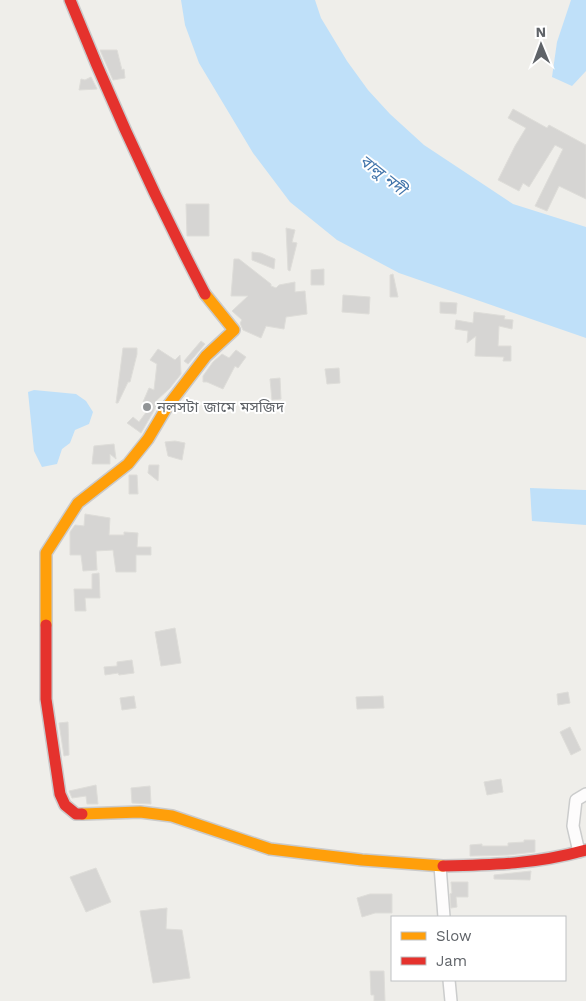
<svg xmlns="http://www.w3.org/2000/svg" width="586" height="1001" viewBox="0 0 586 1001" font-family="'Work Sans','Noto Sans Bengali',sans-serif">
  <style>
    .water { fill: #bfe0f9 }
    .building { fill: #d6d5d3; stroke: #deddd9 }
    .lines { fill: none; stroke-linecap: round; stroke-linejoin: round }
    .street-casing { stroke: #cbcccc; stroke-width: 14 }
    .slow-casing { stroke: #cacacb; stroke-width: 14 }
    .jam-casing { stroke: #cacacb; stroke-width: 14 }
    .street { stroke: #fdfcfc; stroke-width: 11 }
    .slow { stroke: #ff9f0a; stroke-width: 11 }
    .jam { stroke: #e5322d; stroke-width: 11 }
    .poi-dot { fill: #919496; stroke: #fff; stroke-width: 2 }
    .labels { text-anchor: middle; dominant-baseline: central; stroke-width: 4; stroke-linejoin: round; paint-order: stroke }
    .poi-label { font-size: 15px; fill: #5f6368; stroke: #fff; text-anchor: start }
    .water-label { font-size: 16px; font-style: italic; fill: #4174aa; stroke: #fff }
  </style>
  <rect width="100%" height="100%" fill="#efeeea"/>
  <!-- water -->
  <g class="water">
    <path d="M181,0h134l6,18 26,43 21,29 22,24 34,31 89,59 73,23v111l-187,-65 -62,-33 -47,-38 -37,-49 -54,-90 -14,-38z"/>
    <path d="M571,0h15v71l-14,15 -20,-9 5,-35z"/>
    <path d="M34,390l42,4 10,7 7,11 -4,12 -14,6 -5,13 -8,6 -5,15 -15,3 -8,-16 -6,-59z"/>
    <path d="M530,488l56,2v35l-54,-4z"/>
  </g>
  <!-- building -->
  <g class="building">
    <path d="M100,50h17l5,20 2,-1 1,9 -12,2z"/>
    <path d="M91,77l6,12 -18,1 2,-11 4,1z"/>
    <path d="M513,109l34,19 2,-3 37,20v54l-27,-13 -12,25 -12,-5 28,-57 -8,-4 -26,42 -6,-4 -4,8 -21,-11 17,-34 11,-18 -18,-10z"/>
    <path d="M186,204h23v32h-22z"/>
    <path d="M286,228l9,2 -3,12 5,1 -7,28 -2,-1z"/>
    <path d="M252,252l9,1 14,6 -1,10 -22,-9z"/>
    <path d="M234,259h5l32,25v2l5,2 3,-3 16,-3v10l10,-1 2,23 -21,3 -2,12 -18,-3 -5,12 -18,-8 -3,-7 2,-3 -10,-9 16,-15h-17z"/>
    <path d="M324,269v16h-13v-15z"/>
    <path d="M393,274l5,23h-8v-22z"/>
    <path d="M343,295l27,2 -1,17 -27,-2z"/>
    <path d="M440,302l17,1 -1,11 -16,-1z"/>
    <path d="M474,312l31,4 -1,3 9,1 -1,9 -13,-3 -1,20h13v15h-8l1,-4 -29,-1 1,-20 -9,7 1,-12 -13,-2 1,-9 17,3z"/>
    <path d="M201,341l4,3 -17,20 -4,-3z"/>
    <path d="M123,348h14v6l-7,28h-2l-10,21h-2z"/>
    <path d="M158,349l17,11 5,-5 1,19 -11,14 -14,13 3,1 -18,31 -14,-10 6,-6 6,5 13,-18 -9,-2 6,-14 5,2 3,-26 -7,-4z"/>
    <path d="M236,350l10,7 -8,11 -3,-2 -12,23 -16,-7h-4v-6l10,-14 9,-8 7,4z"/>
    <path d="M339,368l1,15 -13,1 -2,-15z"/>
    <path d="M280,378l1,21 -9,1 -2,-21z"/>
    <path d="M175,441l10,2 -3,17 -14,-4 -3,-14z"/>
    <path d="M114,444l2,15 -6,-5v10h-18l2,-18z"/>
    <path d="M149,465h10l-1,16 -10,-8z"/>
    <path d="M129,475h8l1,19h-9z"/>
    <path d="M85,514l25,4 -1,17h15v-3l14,1 -1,14h14v8h-15v17h-20l-3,-22 -17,1 1,19 -14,1 -2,-16h-11v-23l5,-7 9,1z"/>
    <path d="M99,573l1,25h-15l1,13h-11l-1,-22h18v-15z"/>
    <path d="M175,628l6,35 -20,3 -6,-34z"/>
    <path d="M132,660l2,13 -15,2 -1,-2 -13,2 -1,-8 13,-1v-4z"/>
    <path d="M568,692l2,11 -12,2 -1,-11z"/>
    <path d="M134,696l2,12 -14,2 -2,-12z"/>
    <path d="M383,696l1,12 -27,1 -1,-12z"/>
    <path d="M68,722l1,33 -5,1 -5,-33z"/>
    <path d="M570,727l11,23 -10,5 -11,-23z"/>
    <path d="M501,779l2,13 -16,3 -3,-13z"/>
    <path d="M96,785l2,19h-11l-1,-8 -14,2 -3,-7z"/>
    <path d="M150,786l1,18 -19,-1 -1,-15z"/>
    <path d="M524,840h11v12l-27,3 -38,1v-11l12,-1v2h26v-3l16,-1z"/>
    <path d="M96,868l15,34 -25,10 -16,-35z"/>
    <path d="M531,871l-1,9 -36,-1v-4z"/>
    <path d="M451,882h17v15h-12l1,10 -6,1 -1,-14 2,-1z"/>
    <path d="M370,894h22v19h-17l-13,4 -5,-19z"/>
    <path d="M167,908l-1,21 16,1 8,48 -37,5 -13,-72z"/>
    <path d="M370,971h14l1,30h-11v-6h-3z"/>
  </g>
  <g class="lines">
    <!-- street casing -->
    <g class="street-casing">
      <g id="street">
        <path d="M579,852l-6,-26 3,-26 10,-6"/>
        <path d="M440,866l4,51"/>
        <path d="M449,980l2,21"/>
      </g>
    </g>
    <!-- slow casing -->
    <g class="slow-casing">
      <g id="slow">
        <path d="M46,625v-72l32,-50 50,-39 20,-25 19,-32 39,-51 28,-26 -29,-36"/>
        <path d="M82,814l58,-2 32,4 98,33 92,11 81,6"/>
      </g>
    </g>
    <!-- jam casing -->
    <g class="jam-casing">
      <g id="jam">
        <path d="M70,0c40,100 85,198 135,294"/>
        <path d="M46,625v74l14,95 5,11 11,9h6"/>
        <path d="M443,866c51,-1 93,-2 143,-16"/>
      </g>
    </g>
    <!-- street -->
    <use href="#street" class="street"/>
    <!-- slow -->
    <use href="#slow" class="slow"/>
    <!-- jam -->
    <use href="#jam" class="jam"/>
  </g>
  <!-- markers -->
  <circle class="poi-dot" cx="147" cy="407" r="5"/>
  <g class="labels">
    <!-- poi labels -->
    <g class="poi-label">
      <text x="157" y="407">নলসটা জামে মসজিদ</text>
    </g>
    <!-- water labels -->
    <g class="water-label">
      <text transform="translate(383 175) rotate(38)">বালু নদী</text>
    </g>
  </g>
  <!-- legend -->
  <rect x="391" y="916" width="175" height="65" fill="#ffffff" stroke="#bfc1c3"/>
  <rect x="401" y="932" width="25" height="8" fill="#ff9f0a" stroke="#bfc1c3"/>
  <text x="436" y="941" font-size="15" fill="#5f6368">Slow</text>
  <rect x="401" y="957" width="25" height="8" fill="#e5322d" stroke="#bfc1c3"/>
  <text x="436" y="966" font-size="15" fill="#5f6368">Jam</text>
  <!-- north arrow -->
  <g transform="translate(541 45) rotate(359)" stroke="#ffffff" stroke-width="4" paint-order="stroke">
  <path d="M0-4L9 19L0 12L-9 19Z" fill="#5f6368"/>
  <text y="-8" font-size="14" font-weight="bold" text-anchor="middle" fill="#5f6368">N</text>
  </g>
</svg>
